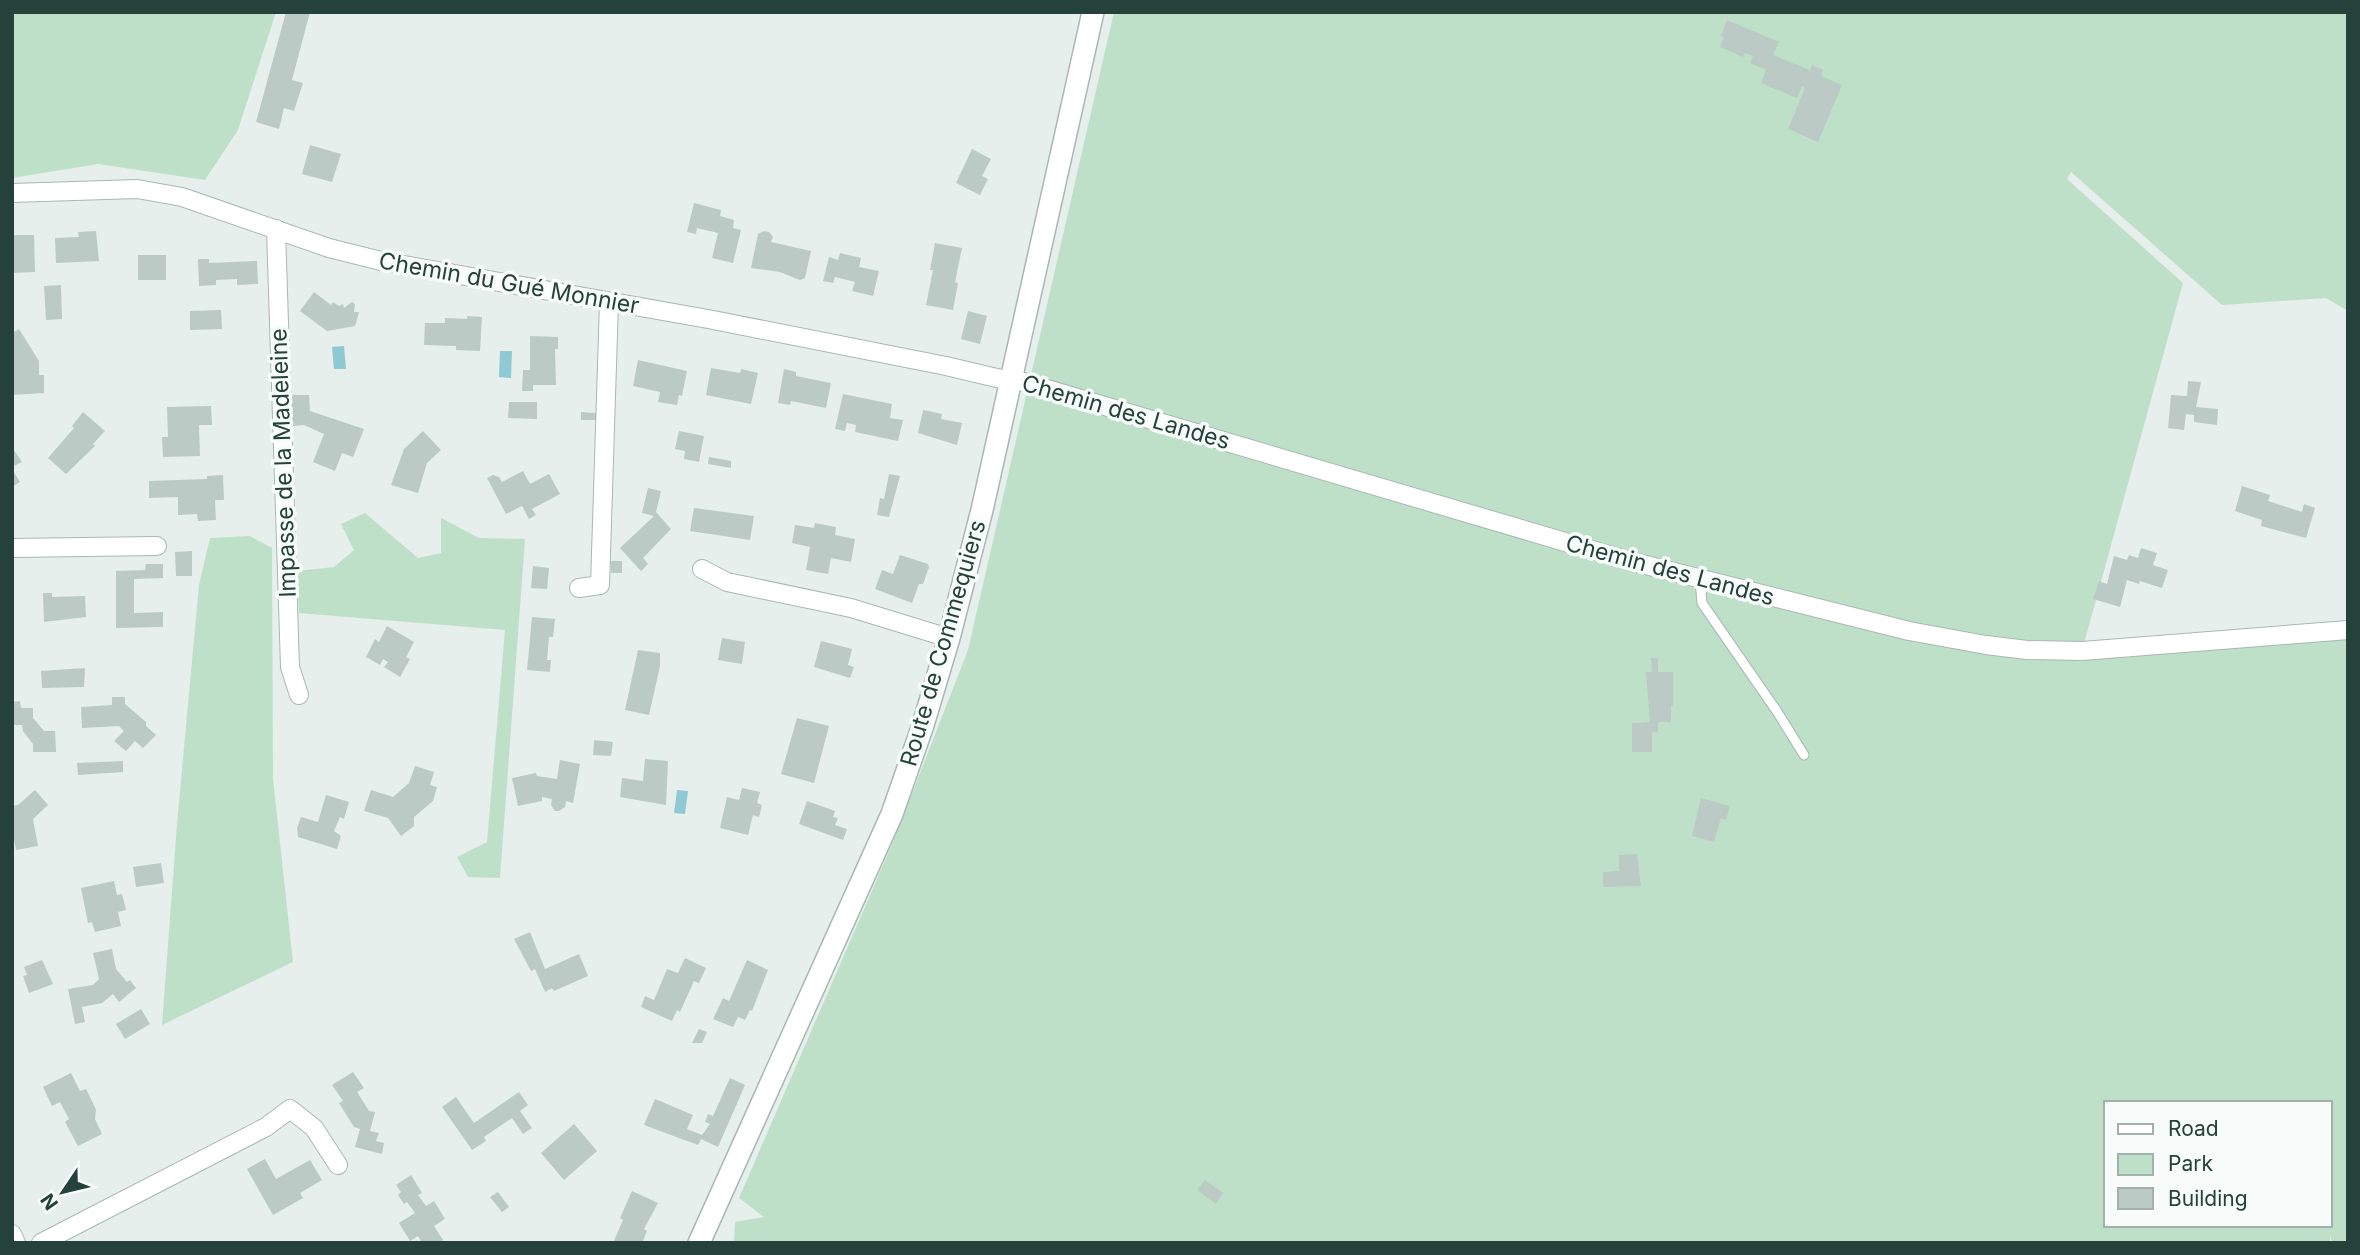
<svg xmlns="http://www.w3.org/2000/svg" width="2360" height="1255" viewBox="0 0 2360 1255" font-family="Inter,sans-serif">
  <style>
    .green { fill: #bfe0c8; fill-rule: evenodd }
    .water { fill: #8ec9d4 }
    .building { fill: #bbcac4 }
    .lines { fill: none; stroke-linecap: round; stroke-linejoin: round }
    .service-casing { stroke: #a8b8b2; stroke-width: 11 }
    .minor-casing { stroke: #a8b8b2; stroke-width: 20 }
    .tertiary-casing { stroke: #a8b8b2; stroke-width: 24 }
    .service { stroke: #fff; stroke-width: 9 }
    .minor { stroke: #fff; stroke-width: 18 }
    .tertiary { stroke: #fff; stroke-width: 21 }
    .labels { text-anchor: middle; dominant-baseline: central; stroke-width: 7; stroke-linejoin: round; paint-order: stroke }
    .street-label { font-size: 23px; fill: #24423a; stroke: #f7fbf9 }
  </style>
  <rect width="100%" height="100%" fill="#e6efeb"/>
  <!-- green -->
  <g class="green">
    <path d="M12,12h264l-38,118 -33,50 -107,-16 -86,14z"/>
    <path d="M1114,12h1234v299l-22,-13 -104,7 -151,-133 -4,7 116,104 -101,368 266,-12v604h-16l-2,-8v8h-1596l1,-21 29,-5 -25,-19 154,-356 75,-192zM2106,1103h224v122h-224z"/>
    <path d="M365,513l53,45 23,-5v-35l38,20 46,1 -25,339 -32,-1 -11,-20 30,-15 18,-212 -206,-17 -2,-42 37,-4 20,-17 -13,-26z"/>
    <path d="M250,536l22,12 1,231 20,183 -131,63 15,-201 22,-239 11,-47z"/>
  </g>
  <!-- water -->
  <g class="water">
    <path d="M344,346l2,23h-12l-2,-22z"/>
    <path d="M500,351h12l-1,27 -12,-1z"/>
    <path d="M677,790l11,1 -3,23 -11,-1z"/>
  </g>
  <!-- building -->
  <g class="building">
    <path d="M286,12h24l-18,68 11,3 -9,28 -10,-3 -5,21 -23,-7z"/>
    <path d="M1727,20l52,22 -6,13 37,15 2,-5 11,5 -2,6 21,9 -24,57 -30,-13 17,-41 -3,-2 -5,12 -36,-15 5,-13 -16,-7 3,-7 -8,-3 -2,4 -23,-10 4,-10 -3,-1z"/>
    <path d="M310,145l31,9 -9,28 -30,-8z"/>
    <path d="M972,149l19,10 -9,17 6,3 -8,16 -24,-12z"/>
    <path d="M694,203l27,7 -1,6 14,4 -1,8 8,2 -8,33 -21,-5 6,-25 -21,-5 -1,6 -9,-2z"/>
    <path d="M96,231l3,30 -43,2 -1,-25 24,-1 -1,-5z"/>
    <path d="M764,231l5,1 4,5 -2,5 40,9 -6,27 -5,2 -20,-8 -29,-4 7,-34z"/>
    <path d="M13,235h21l1,37 -23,1z"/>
    <path d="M935,243l27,5 -7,34 3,1 -5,27 -27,-5 7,-35h-3z"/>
    <path d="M840,253l21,5 -2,9 20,4 -6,25 -21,-5 3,-9 -20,-5 -2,6 -10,-2 6,-24 9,3z"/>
    <rect x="138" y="255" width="28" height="25"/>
    <path d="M198,259h11v4l48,-2 1,23 -21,1v-6l-21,1v5l-17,1z"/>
    <path d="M61,285l1,34 -16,1 -2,-34z"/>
    <path d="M314,292l17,13 2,-3 6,4 4,-2 1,4 8,-6 3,2 -1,8h5l-4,14 -28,5 -27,-20z"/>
    <path d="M221,310l1,19 -32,1v-19z"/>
    <path d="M968,311l19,5 -7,28 -19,-5z"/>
    <path d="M467,316l15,1 -2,34 -24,-1v-4l-32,-1 1,-22h20v-5l22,1z"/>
    <path d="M19,329l20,32v14h5v18l-32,2v-62z"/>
    <path d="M530,336l28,1v12h-3l1,36h-23v6h-11l1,-21h7z"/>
    <path d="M638,360l49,11 -5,25 -3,-1 -2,10 -19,-3 2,-10 -27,-6z"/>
    <path d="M711,368l29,5 1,-4 17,4 -7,31 -45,-9z"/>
    <path d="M784,369l12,3v4l35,7 -5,25 -35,-7 -1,4 -12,-2z"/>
    <path d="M2188,381l13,1 -5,25 22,2 -1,16 -23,-3v-7l-8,-1 -2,16 -16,-2 3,-33 16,1z"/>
    <path d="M843,394l49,10 -2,14 13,2 -5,21 -43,-9 1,-7 -9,-2 -2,8 -10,-2z"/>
    <path d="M290,395h19l1,16 54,18 -11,28 -11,-4 -7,18 -22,-9 11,-28 -20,-9 -12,1z"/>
    <path d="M509,402h28v17l-29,-1z"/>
    <path d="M211,406l1,19h-13l1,31 -37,1 -1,-20h6l-1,-30z"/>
    <path d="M923,410l19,4 -1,5 21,4 -5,22 -39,-12z"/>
    <path d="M83,412l22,19 -12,13 2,2 -29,28 -18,-16 26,-30 -2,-2z"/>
    <path d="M581,412l15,1 2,7h-17z"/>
    <path d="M423,431l18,19 -14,13 -9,30 -27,-8 13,-36z"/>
    <path d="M679,431l25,5 -5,26 -15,-3 1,-8 -10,-2z"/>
    <path d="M12,447l10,15 -10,5z"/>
    <path d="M709,457l22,4v7l-23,-4z"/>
    <path d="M12,469l8,13 -8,5z"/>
    <path d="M523,471l7,13 19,-10 11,20 -28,15 4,6 -7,4 -7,-13 -16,8 -19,-36 6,-3 6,2 3,5z"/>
    <path d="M889,474l11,2 -11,41 -12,-2 3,-17 4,1z"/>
    <path d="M223,475l1,25h-9l1,20 -18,1 -1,-7 -19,1v-18l-29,1v-17l58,-2v-3z"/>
    <path d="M2242,486l28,9 -2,6 34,11 2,-8 11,4 -9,30 -45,-12 1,-6 -27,-9z"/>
    <path d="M648,488l13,3 -5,21 15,17 -28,29 5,6 -7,7 -21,-23 34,-32 -12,-3z"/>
    <path d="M694,508l60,8 -4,24 -60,-9z"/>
    <path d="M815,523l21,4 -1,8 20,4 -4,23 -20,-4 -3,16 -22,-4 4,-23 -18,-4 3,-18 19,3z"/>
    <path d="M2141,548l16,5 -4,12 15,5 -6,18 -22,-7 -1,3 -12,-4 -7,27 -27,-8 6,-18 8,3 7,-28 13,4 2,-5 9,3z"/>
    <path d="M192,551v25h-16l-1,-24z"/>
    <path d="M900,555l28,9 1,3 -6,17h-4l-7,19 -37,-14 7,-19 11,4z"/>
    <rect x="611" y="561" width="11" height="12"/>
    <path d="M146,564h17v14l-29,1v34l29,-1v15l-47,1v-57l29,-1z"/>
    <path d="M533,566l16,2 -2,21 -16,-1z"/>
    <path d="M43,593h9v4l33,-1 1,21 -42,5z"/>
    <path d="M532,617l23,2 -2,18h-4l-2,23h4l-1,12 -23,-2z"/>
    <path d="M387,626l27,16 -8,15 4,2 -10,18 -16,-10 4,-5 -5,-3 -3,6 -14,-8 9,-18 4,3z"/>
    <path d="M722,638l23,4 -3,22 -24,-4z"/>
    <path d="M821,641l31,8 -4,16 6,2 -4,11 -36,-11z"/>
    <path d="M638,650l22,3v13l-11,49 -24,-5z"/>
    <path d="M1651,658h7v14h15v34h-2v16h-13v10h-6v20h-20v-29l18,-1 -4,-50h6z"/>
    <path d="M85,668l-1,19 -42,1 -1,-17z"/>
    <path d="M112,697h13v7l21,18v4l10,9 -13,13 -8,-7 -9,10 -12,-10 10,-10 -5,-5 -37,2 -1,-21 31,-2z"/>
    <path d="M20,701l1,7h12v10l11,13h11l1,21h-23v-8l-10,-13 -1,-6h-10v-23z"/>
    <path d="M797,718l32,8 -15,57 -33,-9z"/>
    <path d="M594,740l19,2 -2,14 -18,-1z"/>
    <path d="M645,759l23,2 -2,44 -46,-8 2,-19 21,3z"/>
    <path d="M560,760l20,4 -7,39 -7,-2 -1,6 -6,4h-4l-4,-6 1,-6 -10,-2v4l-24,5 -6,-28 24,-5 1,3 20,3z"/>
    <path d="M123,761v11l-45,3 -1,-12z"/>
    <path d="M415,766l19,6 -4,13 7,2 -4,14 -19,16v9l-13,10 -13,-18 -24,-7 7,-21 22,7 16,-14z"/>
    <path d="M742,788l18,4 -3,11 5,2 -3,12 -6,-2 -5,20 -28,-7 7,-31 12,3z"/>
    <path d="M35,790l13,15 -15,14 5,27 -22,4 -4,-21v-23l6,-1z"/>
    <path d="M326,795l23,7 -5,17 -4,-2 -6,14 7,5 -4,13 -39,-12 -1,-9 4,-11 17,5z"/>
    <path d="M1701,798l29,8 -4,14 -5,-2 -7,24 -22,-6z"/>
    <path d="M807,801l28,10 -2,6 5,1 -3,7 12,4 -4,11 -44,-16z"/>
    <path d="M1637,854l4,32 -38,1v-15l16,-1v-16z"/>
    <path d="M161,863l3,20 -28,4 -3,-20z"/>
    <path d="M114,881l3,14 5,-1 4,16 -8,2 3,14 -26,6 -3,-10 -4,1 -7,-35z"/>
    <path d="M530,932l15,37 34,-15 9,22 -34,15 -2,-3 -7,4 -10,-23 -4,2 -17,-32z"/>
    <path d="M112,949l4,20 11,13 3,-2 6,8 -17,14 -6,-8 -11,9 -20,4 3,15 -10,2 -7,-35 25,-4 6,-6 -6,-26z"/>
    <path d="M685,958l21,10 -7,15 -5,-2 -14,31 -3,-2 -5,11 -31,-14 4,-11 9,4 13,-31 11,4z"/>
    <path d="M42,960l11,24 -24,9 -6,-17 4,-1 -3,-8z"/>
    <path d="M747,960l21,10 -16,41 -2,-1 -5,10 -7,-3 -5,10 -20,-8 10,-21 6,3z"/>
    <path d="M141,1009l9,15 -25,15 -9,-15z"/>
    <path d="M699,1029l8,3 -5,11h-10z"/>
    <path d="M353,1072l11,16 -7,4 12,19 6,1 -5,19 9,2 -3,8 8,2 -2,11 -27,-7 5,-18 -6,-2 -15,-24 4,-2 -11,-16z"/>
    <path d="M71,1073l9,18 6,-2 6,12 4,9 -1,9 7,15 -24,12 -13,-24 4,-3 -9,-17 -8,4 -9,-19z"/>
    <path d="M730,1078l15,7 -27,62 -17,-8 -3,6 -54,-20 11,-26 38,16 -6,14 15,6 8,-11 -5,-2 3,-8 5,2z"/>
    <path d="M519,1092l9,13 -8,6 12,17 -9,6 -11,-16 -28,19 2,4 -14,9 -30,-43 14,-10 18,26z"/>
    <path d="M574,1124l23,27 -33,29 -23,-27z"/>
    <path d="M265,1159l11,20 34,-19 12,20 -22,13 3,5 -30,17 -26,-46z"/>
    <path d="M411,1175l11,18 -4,2 8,11 8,-5 11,18 -11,7 9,14 -4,3h-17l-4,-7 -8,5 -11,-18 16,-10 -8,-11 -3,2 -6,-9 3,-3 -5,-7z"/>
    <path d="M1205,1180l18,13 -7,11 -19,-14z"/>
    <path d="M632,1191l26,12 -14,26 3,2 -5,12h-29l10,-23 -3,-2z"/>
    <path d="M498,1192l11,15 -7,5 -12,-15z"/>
  </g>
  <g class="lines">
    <!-- service casing -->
    <g class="service-casing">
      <path id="service" d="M1700,579l2,24 76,110 26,42"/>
    </g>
    <!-- minor casing -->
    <g class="minor-casing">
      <g id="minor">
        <path d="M12,193l125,-4 45,8 147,51 52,13 327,58 238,47 55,13 9,-1 616,182 283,71 77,14 41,5 55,1 266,-21"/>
        <path d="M276,229l14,438 9,28"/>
        <path d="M12,548l145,-2"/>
        <path d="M702,569l25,13 124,26 98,30"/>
        <path d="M579,588l21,-3 9,-283"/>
        <path d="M12,1234l4,9"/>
        <path d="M41,1243l225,-116 24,-18 24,19 24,37"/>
      </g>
    </g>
    <!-- tertiary casing -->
    <g class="tertiary-casing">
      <path id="tertiary" d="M699,1243l193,-429 31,-89 26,-87 33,-128 111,-498"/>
    </g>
    <!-- service -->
    <use href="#service" class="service"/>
    <!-- minor -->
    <use href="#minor" class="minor"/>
    <!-- tertiary -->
    <use href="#tertiary" class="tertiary"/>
  </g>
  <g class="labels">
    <!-- street labels -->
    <g class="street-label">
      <text transform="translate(509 283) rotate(10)">Chemin du Gué Monnier</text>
      <text transform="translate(1126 412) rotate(16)">Chemin des Landes</text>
      <text transform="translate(283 463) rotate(-92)">Impasse de la Madeleine</text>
      <text transform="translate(1670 570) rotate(15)">Chemin des Landes</text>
      <text transform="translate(943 643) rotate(-74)">Route de Commequiers</text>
    </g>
  </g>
  <!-- border -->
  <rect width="2360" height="1255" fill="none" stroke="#24423a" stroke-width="28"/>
  <!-- legend -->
  <rect x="2104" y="1101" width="228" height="126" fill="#f7fbf9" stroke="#a3b1ad" stroke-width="2"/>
  <rect x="2118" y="1124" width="35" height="10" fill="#ffffff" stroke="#a3b1ad" stroke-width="2"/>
  <text x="2168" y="1136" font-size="21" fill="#24423a">Road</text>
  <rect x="2118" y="1154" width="35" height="21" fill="#bfe0c8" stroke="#a3b1ad" stroke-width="2"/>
  <text x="2168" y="1171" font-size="21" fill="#24423a">Park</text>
  <rect x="2118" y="1188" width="35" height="21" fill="#bbcac4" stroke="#a3b1ad" stroke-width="2"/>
  <text x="2168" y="1206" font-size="21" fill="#24423a">Building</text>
  <!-- north arrow -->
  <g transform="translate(63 1192) rotate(235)" stroke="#f7fbf9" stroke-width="5" paint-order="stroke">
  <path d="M0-5L12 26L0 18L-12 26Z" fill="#24423a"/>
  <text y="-10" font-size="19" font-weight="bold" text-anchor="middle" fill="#24423a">N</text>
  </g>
</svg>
